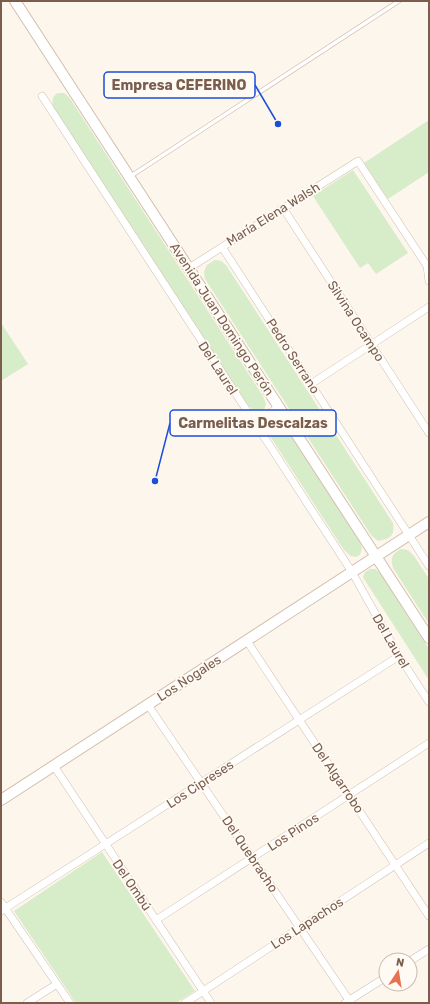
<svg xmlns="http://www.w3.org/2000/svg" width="430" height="1004" viewBox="0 0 430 1004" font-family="Rubik,sans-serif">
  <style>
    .green { fill: #d7ecc9 }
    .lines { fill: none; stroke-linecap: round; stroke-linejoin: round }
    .lane-casing { stroke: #d1bfb0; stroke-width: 5 }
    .street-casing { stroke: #d1bfb0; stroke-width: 8 }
    .secondary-casing { stroke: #d4bfae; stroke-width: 12 }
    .lane { stroke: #fff; stroke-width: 3.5 }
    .street { stroke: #fff; stroke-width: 7 }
    .secondary { stroke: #fff; stroke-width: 10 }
    .labels { text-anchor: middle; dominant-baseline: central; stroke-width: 3.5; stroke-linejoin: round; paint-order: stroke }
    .street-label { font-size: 13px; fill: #7a5d4d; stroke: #fffaf3 }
    .leader { fill: none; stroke: #1d4ed8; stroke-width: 1.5 }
    .callout-dot { fill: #1d4ed8; stroke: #fffaf3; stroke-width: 1.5 }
    .callout { fill: #fffaf3; stroke: #1d4ed8; stroke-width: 1.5 }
    .callout-label { font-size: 14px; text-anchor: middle; font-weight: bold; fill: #7a5d4d }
  </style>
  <rect width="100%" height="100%" fill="#fdf6ec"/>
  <!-- green -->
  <g class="green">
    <path d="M58,93h6l5,4 194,299 3,8 -2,6 -4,2h-5l-7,-7 -195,-298c-1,-7 -1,-11 5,-14z"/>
    <path d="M429,120v52l-41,27 -24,-36z"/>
    <path d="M353,170l55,83 -32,21 -8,-11 -8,5 -47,-72z"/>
    <path d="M215,260l6,1 5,4 167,258c2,13 -3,16 -15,18l-7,-6 -166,-256 -1,-7 3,-7z"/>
    <path d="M1,323l27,41 -27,17z"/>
    <path d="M272,419h6l5,5 76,116 3,8 -2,7 -4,2 -5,-1 -7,-6 -76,-117c-2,-6 -2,-10 4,-14z"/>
    <path d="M401,549l7,1 6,6 15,23v45l-36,-56c-3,-10 -1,-14 8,-19z"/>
    <path d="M370,569h5l5,4 49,76v31l-63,-98 -3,-5 2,-5z"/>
    <path d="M102,852l93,139 -19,12h-100l-62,-92z"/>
  </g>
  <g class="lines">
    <!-- lane casing -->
    <g class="lane-casing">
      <path id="lane" d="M131,176l268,-175"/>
    </g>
    <!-- street casing -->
    <g class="street-casing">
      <g id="street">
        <path d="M42,96l310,476 47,84 30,46"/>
        <path d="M283,208l146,225"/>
        <path d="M222,247l207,319"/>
        <path d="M189,268l169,-107 69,105 2,15"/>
        <path d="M311,384l118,-77"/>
        <path d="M254,423l25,-16"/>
        <path d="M247,641l182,275"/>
        <path d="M148,705l203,298"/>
        <path d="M54,766l157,237"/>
        <path d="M1,902l69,101"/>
        <path d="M1,911l398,-255"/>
        <path d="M156,920l273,-177"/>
        <path d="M410,961l19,-12"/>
        <path d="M27,1003l30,-19"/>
        <path d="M185,1003l244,-160"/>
        <path d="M345,1003l41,-26"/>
      </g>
    </g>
    <!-- secondary casing -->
    <g class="secondary-casing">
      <g id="secondary">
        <path d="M15,1l414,637"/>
        <path d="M1,800l428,-278"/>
      </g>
    </g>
    <!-- lane -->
    <use href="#lane" class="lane"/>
    <!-- street -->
    <use href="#street" class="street"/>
    <!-- secondary -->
    <use href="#secondary" class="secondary"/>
  </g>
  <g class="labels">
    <!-- street labels -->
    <g class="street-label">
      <text transform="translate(273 214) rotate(-32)">María Elena Walsh</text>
      <text transform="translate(222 319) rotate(57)">Avenida Juan Domingo Perón</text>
      <text transform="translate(356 321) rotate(57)">Silvina Ocampo</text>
      <text transform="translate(293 356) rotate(57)">Pedro Serrano</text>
      <text transform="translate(218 368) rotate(57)">Del Laurel</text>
      <text transform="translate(391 641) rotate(60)">Del Laurel</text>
      <text transform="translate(189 678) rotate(-33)">Los Nogales</text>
      <text transform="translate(338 778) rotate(56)">Del Algarrobo</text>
      <text transform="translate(200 784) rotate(-33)">Los Cipreses</text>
      <text transform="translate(293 832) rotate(-33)">Los Pinos</text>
      <text transform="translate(250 854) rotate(56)">Del Quebracho</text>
      <text transform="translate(132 885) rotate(56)">Del Ombú</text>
      <text transform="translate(307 923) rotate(-33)">Los Lapachos</text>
    </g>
  </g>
  <!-- callouts -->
  <path class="leader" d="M278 124L255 85M155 481L170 423"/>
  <g class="callout-dot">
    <circle cx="278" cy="124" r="4"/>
    <circle cx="155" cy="481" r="4"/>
  </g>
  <g class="callout">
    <rect x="104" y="72" width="151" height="26" rx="4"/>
    <rect x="170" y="410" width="166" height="26" rx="4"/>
  </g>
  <g class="callout-label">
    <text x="179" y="90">Empresa CEFERINO</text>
    <text x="253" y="428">Carmelitas Descalzas</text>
  </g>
  <!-- border -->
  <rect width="430" height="1004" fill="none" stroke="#7a5d4d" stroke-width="4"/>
  <!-- north arrow -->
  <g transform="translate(398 972) rotate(12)"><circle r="19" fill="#fffaf3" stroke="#cabbb1"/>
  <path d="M0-3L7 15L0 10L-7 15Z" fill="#e67252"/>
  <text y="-6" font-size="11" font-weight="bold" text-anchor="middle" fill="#7a5d4d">N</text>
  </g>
</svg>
